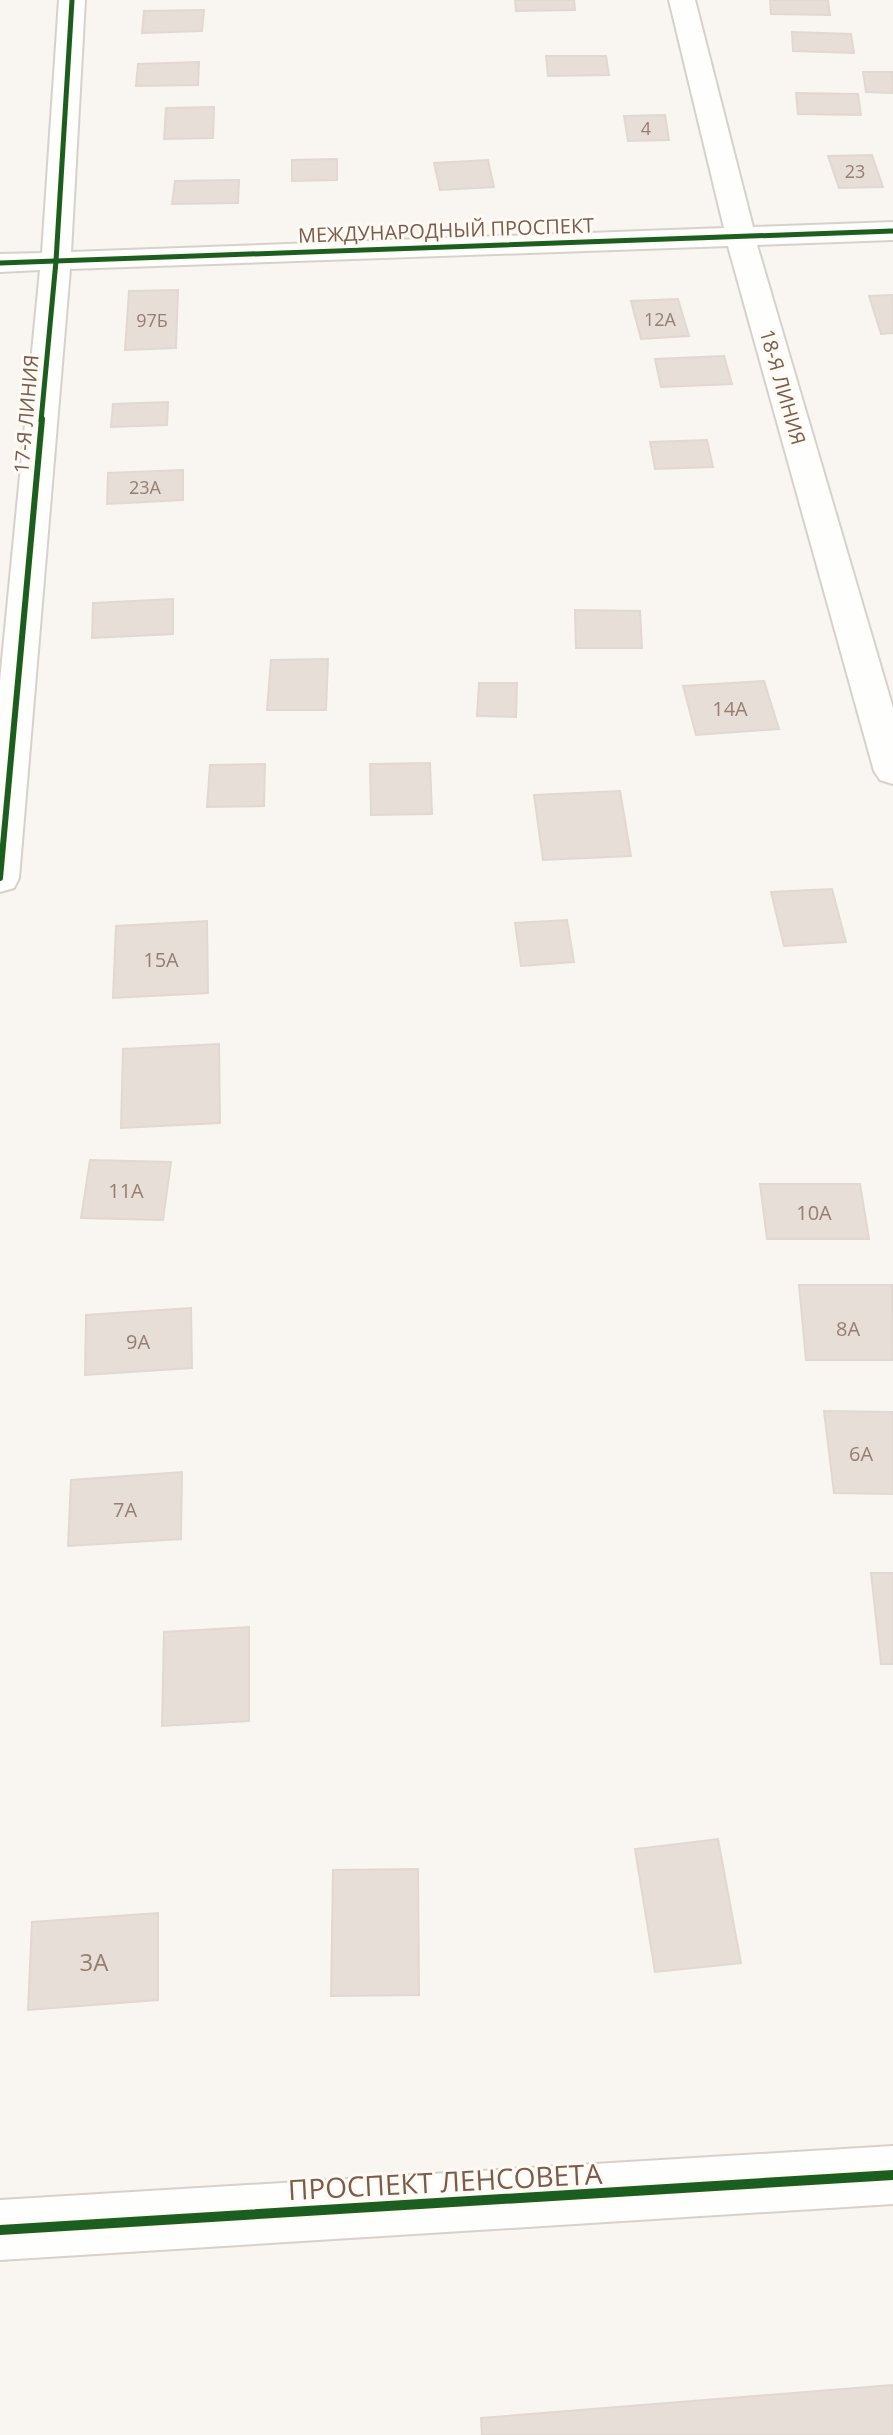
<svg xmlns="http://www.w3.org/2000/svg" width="893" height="2435" viewBox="0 0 893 2435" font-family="'Open Sans',sans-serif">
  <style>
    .building { fill: #e6ded7; stroke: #e2d8d2; stroke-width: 2 }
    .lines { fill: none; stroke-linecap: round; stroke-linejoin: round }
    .minor-casing { stroke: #d7d1cb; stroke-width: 4 }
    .minor { fill: #fefefd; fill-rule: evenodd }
    .cycleway-far2-casing { stroke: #fffaf3; stroke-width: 8 }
    .cycleway-far1-casing { stroke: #fffaf3; stroke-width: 10 }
    .cycleway-casing { stroke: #fffaf3; stroke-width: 15 }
    .cycleway-far2 { stroke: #1b5e20; stroke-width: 5 }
    .cycleway-far1 { stroke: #1b5e20; stroke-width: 6 }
    .cycleway { stroke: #1b5e20; stroke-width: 10 }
    .labels { text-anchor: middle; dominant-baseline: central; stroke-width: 6; stroke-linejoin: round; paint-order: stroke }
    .far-number-label { font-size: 18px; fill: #977e72 }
    .far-street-label { font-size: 20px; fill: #7a5c4d; stroke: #fffaf3 }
    .number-label { font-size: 20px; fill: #977e72 }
    .near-number-label { font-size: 24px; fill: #977e72 }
    .near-street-label { font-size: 28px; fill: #7a5c4d; stroke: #fffaf3 }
  </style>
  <rect width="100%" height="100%" fill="#f9f5f0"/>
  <!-- building -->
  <g class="building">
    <path d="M515,0h59l1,10 -59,1z"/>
    <path d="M770,0h58l2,15 -59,-1z"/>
    <path d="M204,10l-2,21 -60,2 2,-22z"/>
    <path d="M792,32l59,2 3,19 -61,-2z"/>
    <path d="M546,56h60l3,19 -61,1z"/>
    <path d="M199,62l-1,23 -62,1 2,-22z"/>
    <path d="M863,72h30v21l-27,-1z"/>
    <path d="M796,93l62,1 3,21 -63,-1z"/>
    <path d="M214,107l-1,31 -49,1 2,-31z"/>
    <path d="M665,115l4,25 -41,1 -4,-25z"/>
    <path d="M872,155l11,32 -44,1 -11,-32z"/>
    <path d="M337,159v21l-45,1v-21z"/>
    <path d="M488,160l6,27 -54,3 -6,-27z"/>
    <path d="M239,180l-1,23 -66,1 3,-23z"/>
    <path d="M178,290l-2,58 -51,2 4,-59z"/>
    <path d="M893,295v38l-12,1 -12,-38z"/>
    <path d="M678,299l11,37 -48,3 -10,-38z"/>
    <path d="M724,356l8,28 -71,3 -6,-28z"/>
    <path d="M168,402l-1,23 -56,2 2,-23z"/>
    <path d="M707,440l6,27 -58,2 -5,-27z"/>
    <path d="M183,470v30l-76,4 1,-31z"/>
    <path d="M173,599v35l-81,4 1,-35z"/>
    <path d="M575,610l65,1 2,37h-66z"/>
    <path d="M328,659l-2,51h-59l4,-50z"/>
    <path d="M764,681l15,48 -83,6 -13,-49z"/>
    <path d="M479,683h38l-1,34 -39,-1z"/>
    <path d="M430,763l2,51 -61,1 -1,-51z"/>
    <path d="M265,764l-1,42 -57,1 3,-42z"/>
    <path d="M620,791l11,65 -88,4 -9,-65z"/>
    <path d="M832,889l14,53 -62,4 -13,-54z"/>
    <path d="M567,920l7,42 -53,4 -6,-43z"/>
    <path d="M207,921l1,72 -95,5 3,-72z"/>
    <path d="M219,1044l1,79 -99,5 2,-79z"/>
    <path d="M90,1160l81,2 -8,58 -82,-2z"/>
    <path d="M760,1184h100l9,55h-102z"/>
    <path d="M799,1285h93l1,75h-87z"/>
    <path d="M191,1308l1,60 -107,7 1,-60z"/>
    <path d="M824,1411l69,1v82l-59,-1z"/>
    <path d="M182,1472l-1,67 -113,7 3,-66z"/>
    <path d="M871,1573h22v91h-12z"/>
    <path d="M249,1627v94l-87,5 2,-94z"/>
    <path d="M718,1839l23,124 -86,9 -20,-123z"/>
    <path d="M418,1869l1,126 -88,1 2,-126z"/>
    <path d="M158,1913v87l-130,10 4,-88z"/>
    <path d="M893,2385v50h-411l-1,-17z"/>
  </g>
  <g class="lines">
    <!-- minor casing -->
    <g class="minor-casing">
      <g id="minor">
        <path d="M59,0h26l-14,252 653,-24 -55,-228h26l58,227 140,-5v18l-136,5 136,463v76l-13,-4 -6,-9 -146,-525 -658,23 -51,609 -5,10 -14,4v-211l40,-411 -40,2v-18l42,-1z"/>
        <path d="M893,2146v58l-893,56v-60z"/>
      </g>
    </g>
    <!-- minor -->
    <use href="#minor" class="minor"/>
    <!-- cycleway-far2 casing -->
    <g class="cycleway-far2-casing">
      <g id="cycleway-far2">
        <path d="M0,263l893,-32"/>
        <path d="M41,421l15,-160 16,-261"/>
      </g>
    </g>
    <!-- cycleway-far1 casing -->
    <g class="cycleway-far1-casing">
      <path id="cycleway-far1" d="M0,878l42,-459"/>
    </g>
    <!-- cycleway casing -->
    <g class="cycleway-casing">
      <path id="cycleway" d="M0,2230l893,-55"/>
    </g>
    <!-- cycleway-far2 -->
    <use href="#cycleway-far2" class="cycleway-far2"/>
    <!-- cycleway-far1 -->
    <use href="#cycleway-far1" class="cycleway-far1"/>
    <!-- cycleway -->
    <use href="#cycleway" class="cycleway"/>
  </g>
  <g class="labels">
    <!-- far-number labels -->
    <g class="far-number-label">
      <text x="646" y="128">4</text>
      <text x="855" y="171">23</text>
      <text x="660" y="319">12А</text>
      <text x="152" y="320">97Б</text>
      <text x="145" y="487">23А</text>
    </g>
    <!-- far-street labels -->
    <g class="far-street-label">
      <text transform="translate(446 230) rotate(-2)">МЕЖДУНАРОДНЫЙ ПРОСПЕКТ</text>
      <text transform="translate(783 387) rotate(74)">18-Я ЛИНИЯ</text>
      <text transform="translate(26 414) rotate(-85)">17-Я ЛИНИЯ</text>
    </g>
    <!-- number labels -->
    <g class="number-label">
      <text x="730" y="708">14А</text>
      <text x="161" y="959">15А</text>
      <text x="126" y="1190">11А</text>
      <text x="814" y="1212">10А</text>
      <text x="848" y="1328">8А</text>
      <text x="138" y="1341">9А</text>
      <text x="861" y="1453">6А</text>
      <text x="125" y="1509">7А</text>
    </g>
    <!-- near-number labels -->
    <g class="near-number-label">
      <text x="94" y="1961">3А</text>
    </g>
    <!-- near-street labels -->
    <g class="near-street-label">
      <text transform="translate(445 2181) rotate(-3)">ПРОСПЕКТ ЛЕНСОВЕТА</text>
    </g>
  </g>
</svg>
